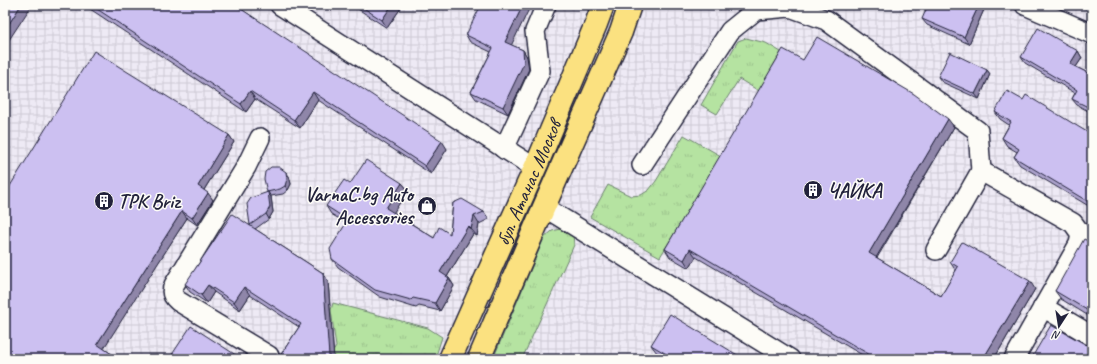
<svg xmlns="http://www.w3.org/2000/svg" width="1097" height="364" viewBox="0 0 1097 364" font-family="Caveat,sans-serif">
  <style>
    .industrial { fill: url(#industrial-grid) }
    .grass { fill: url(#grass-tufts); stroke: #6c826e }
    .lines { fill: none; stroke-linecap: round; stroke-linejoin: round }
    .minor-casing { stroke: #22223b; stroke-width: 22 }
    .major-casing { stroke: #22223b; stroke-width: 25 }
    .minor { stroke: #fdfcf7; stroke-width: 19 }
    .major { stroke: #fbe180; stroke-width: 22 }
    .wall { fill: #afa5cf; stroke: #22223b }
    .shaded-wall { fill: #8f86a9; stroke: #22223b }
    .building { fill: #ccc0f1; stroke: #22223b }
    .labels { text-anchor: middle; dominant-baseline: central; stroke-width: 3; stroke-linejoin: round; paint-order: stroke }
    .street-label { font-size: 20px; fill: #22223b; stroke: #fdfcf7 }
    .poi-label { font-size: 20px; font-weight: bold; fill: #22223b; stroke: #fdfcf7; text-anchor: start }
  </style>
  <defs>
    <pattern id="industrial-grid" width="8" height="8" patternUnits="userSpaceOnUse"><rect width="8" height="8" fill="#eeeaf5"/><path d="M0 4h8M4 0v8" fill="none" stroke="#ccc8d3"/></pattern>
    <pattern id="grass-tufts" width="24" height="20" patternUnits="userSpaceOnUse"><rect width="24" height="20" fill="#b5e3a1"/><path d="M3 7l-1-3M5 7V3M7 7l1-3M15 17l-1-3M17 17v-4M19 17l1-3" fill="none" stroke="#9bc28c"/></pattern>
  </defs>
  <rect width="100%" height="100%" fill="#fdfcf7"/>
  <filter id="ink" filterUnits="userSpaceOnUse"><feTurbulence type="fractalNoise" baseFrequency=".025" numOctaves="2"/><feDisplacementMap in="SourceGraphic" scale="8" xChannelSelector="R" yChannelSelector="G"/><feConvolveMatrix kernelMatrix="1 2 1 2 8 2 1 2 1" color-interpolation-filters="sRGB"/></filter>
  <g filter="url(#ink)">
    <!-- industrial -->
    <rect class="industrial" x="5" y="5" width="1087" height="354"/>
    <!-- grass -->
    <g class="grass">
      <path d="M746,38l20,5 15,9 -22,39 -20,-12 -22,35 -16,-9 34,-59 3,-5z"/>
      <path d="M684,135l37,21 -61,101 -70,-40 18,-32 23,11 10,-1 8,-5 7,-9z"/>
      <path d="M561,229l12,5 1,11 -52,114h-29l51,-121 8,-7z"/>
      <path d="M333,303l95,25 14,9 -7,22h-107l8,-12 -5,-37z"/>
    </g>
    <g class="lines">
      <!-- minor casing -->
      <g class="minor-casing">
        <g id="minor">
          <path d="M280,5l255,163"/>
          <path d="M1025,5l67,29"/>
          <path d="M260,138l-14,29 -72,118c-3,6 -2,11 4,16l91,55"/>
          <path d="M504,149l36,-78 -5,-40 11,-26"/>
          <path d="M642,165l88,-134 26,-21 34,-3 36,13 152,111 3,40 92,52 8,11 -2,10 -65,115"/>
          <path d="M544,207l246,152"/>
          <path d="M936,250l45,-79"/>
          <path d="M1043,307l49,29"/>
        </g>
      </g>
      <!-- major casing -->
      <g class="major-casing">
        <g id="major">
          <path id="s1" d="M450,359l89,-200 57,-135 7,-19"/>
          <path d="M479,359l65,-152 77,-175 9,-27"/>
        </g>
      </g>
      <!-- minor -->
      <use href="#minor" class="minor"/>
      <!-- major -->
      <use href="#major" class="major"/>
    </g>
    <!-- wall -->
    <g class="wall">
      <path d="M84,5h151l212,144 -16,25 -113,-74 -18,28 -45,-29 -9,13z"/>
      <path d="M355,5h48l-16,23 -29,-19z"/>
      <path d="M986,5l-17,39 -42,-19 -5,-6z"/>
      <path d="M1077,5h15v6z"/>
      <path d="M466,35l45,10 12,5 4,7 2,12 -21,45 -32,-15 -5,-7 20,-40 -21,-10z"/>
      <path d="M1078,51l4,7 -6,9 16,8v38l-15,-8 -5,-6 3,-6 -50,-30 -4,-6z"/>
      <path d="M803,60l151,67 -77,131 64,38 15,-25 -6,-9 85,27 -41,70h-125l-173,-102 -7,11 -19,-11 -5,-8z"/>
      <path d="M987,70l3,4 -11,25 -37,-17 -4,-5z"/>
      <path d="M1023,100l69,35v73l-72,-43 -6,-8 3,-5 -10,-6 -5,-8 7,-13 -9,-6 -5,-7z"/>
      <path d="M229,135l5,7 -30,48 9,10 -16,25 -10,-7 -84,130 13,9 2,2h-113z"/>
      <path d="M289,176l2,8 -3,6 -5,4 -12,2 2,16 -4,7 -14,10 68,44 5,8 6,78h-56l21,-32 -49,-32 -10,15 -26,-18 -7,11 -17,-11 -5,-8 66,-57 -1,-2 17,-33z"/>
      <path d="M402,183l6,7 -15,22 41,26 16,-4 3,-31 31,9 5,7 -10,5 -2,12 -4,-2 -26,43 2,1 5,8 -14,25 -21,-5 -3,2 -36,-11 -42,-30 -6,-8 14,-36 -15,-9 -5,-8 24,-22z"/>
      <path d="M1092,243v75l-31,-19 -6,-8z"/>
      <path d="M651,345l93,14h-77l-10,-6z"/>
    </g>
    <!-- shaded-wall -->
    <g class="shaded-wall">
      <path d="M21,5h11l-27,41v-16z"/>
      <path d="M392,5h11l-16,23 -5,-8z"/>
      <path d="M523,5h8l-21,43 -5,-6z"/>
      <path d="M979,5h7l-17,39 -5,-7z"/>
      <path d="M523,50l4,7 2,12 -21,45 -5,-7z"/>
      <path d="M1078,51l4,7 -8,12 -4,-6z"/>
      <path d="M987,70l3,4 -11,25 -4,-5z"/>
      <path d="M250,91l5,8 -9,13 -5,-8z"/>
      <path d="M313,92l5,8 -18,28 -6,-8z"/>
      <path d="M948,119l6,8 -80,134 -5,-8z"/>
      <path d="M229,135l5,7 -32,51 -4,-7z"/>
      <path d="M442,141l5,8 -16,25 -6,-8z"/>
      <path d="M286,172l3,4 2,8 -3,6 -3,-4z"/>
      <path d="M402,183l6,7 -16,25 -6,-7z"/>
      <path d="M268,192l3,5 2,15 -4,7 -3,-5z"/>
      <path d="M208,193l5,7 -16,25 -5,-7z"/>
      <path d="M182,211l5,7 -85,133 -5,-7z"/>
      <path d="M474,216l5,8 -2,12 -6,-7z"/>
      <path d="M468,226l5,8 -28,46 -5,-8z"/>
      <path d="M690,249l6,8 -7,11 -5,-8z"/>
      <path d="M323,273l5,8 6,78h-7z"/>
      <path d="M449,278l5,8 -14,25 -5,-8z"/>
      <path d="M1030,281l5,8 -41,70h-11z"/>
      <path d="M208,285l6,7 -7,11 -6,-8z"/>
      <path d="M244,287l6,8 -10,15 -6,-8z"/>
    </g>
    <!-- building -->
    <g class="building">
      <path d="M5,5h16l-16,25z"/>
      <path d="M91,5h144l207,136 -17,25 -112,-74 -19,28 -44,-29 -9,13z"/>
      <path d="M359,5h33l-10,15z"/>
      <path d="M481,5h42l-18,37 18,8 1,13 -21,44 -32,-15 22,-44 -27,-13z"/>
      <path d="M928,5h51l-15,32 -42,-18z"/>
      <path d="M1038,28l40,23 -8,13 22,11v34l-20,-10 5,-9 -56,-33z"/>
      <path d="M817,37l97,57 34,25 -79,134 72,43 17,-29 -8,-5 12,-20 68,39 -47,78h-106l-187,-110 -6,11 -19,-11 118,-200 20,11z"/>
      <path d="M94,51l135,84 -31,51 10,7 -16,25 -10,-7 -85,133 19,13 -1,2h-110v-165z"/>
      <path d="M950,52l37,18 -12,24 -37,-17z"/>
      <path d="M1007,91l16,9 3,-5 66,40v69l-78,-47 5,-8 -17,-11 9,-16 -16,-10z"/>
      <path d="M366,160l36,23 -16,25 48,30 5,-11 11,7 3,-31 9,-4 22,13 -10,4 -3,13 -3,-3 -28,46 9,6 -14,25 -22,-5 -2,2 -36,-10 -43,-31 -2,-10 18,-29 -22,-14 18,-26 6,4z"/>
      <path d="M271,167h8l7,5 1,7 -2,7 -5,3 -13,3 -3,-13 1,-7z"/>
      <path d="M268,192l2,15 -4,7 -16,11 -3,-21 4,-6z"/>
      <path d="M232,214l91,59 6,83 -2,3h-49l23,-35 -57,-37 -10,15 -26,-17 -7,10 -16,-11z"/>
      <path d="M1084,239l8,4v70l-37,-22z"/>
      <path d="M670,314l74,45h-69l-24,-14z"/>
      <path d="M1051,325l41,23v11h-61z"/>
      <path d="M191,326l51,33h-73z"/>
    </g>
  </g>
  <!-- icons -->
  <defs>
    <g id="building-disc" transform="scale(1)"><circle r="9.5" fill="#22223b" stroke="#fdfcf7"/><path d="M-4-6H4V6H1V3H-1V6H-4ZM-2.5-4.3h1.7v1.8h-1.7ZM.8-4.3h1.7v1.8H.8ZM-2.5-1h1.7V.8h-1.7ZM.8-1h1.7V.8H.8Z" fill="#fff"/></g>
    <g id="shop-disc" transform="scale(1)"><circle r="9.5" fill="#22223b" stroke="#fdfcf7"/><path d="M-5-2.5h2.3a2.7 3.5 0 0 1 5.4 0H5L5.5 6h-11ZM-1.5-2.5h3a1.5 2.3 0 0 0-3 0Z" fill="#fff"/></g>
  </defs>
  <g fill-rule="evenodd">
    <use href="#building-disc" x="813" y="190"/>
    <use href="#building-disc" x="104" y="201"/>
    <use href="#shop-disc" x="427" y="206"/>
  </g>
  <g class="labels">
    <!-- street labels -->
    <g class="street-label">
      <text stroke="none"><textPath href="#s1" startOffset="193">бул. Атанас Москов</textPath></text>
    </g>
    <!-- poi labels -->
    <g class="poi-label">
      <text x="827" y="190">ЧАЙКА</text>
      <text x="413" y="194" text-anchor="end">VarnaC.bg Auto<tspan x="413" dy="23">Accessories</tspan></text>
      <text x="118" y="201">TPK Briz</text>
    </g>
  </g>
  <!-- margin -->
  <rect width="1097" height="364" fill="none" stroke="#fdfcf7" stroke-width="20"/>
  <rect x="10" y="10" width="1077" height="344" fill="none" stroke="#22223b" stroke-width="1.5" filter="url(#ink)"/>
  <!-- north arrow -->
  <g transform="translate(1059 326) rotate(192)" stroke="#fdfcf7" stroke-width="3" paint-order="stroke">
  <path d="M0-3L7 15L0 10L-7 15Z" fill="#22223b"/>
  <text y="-6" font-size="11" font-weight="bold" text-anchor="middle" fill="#22223b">N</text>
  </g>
</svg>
